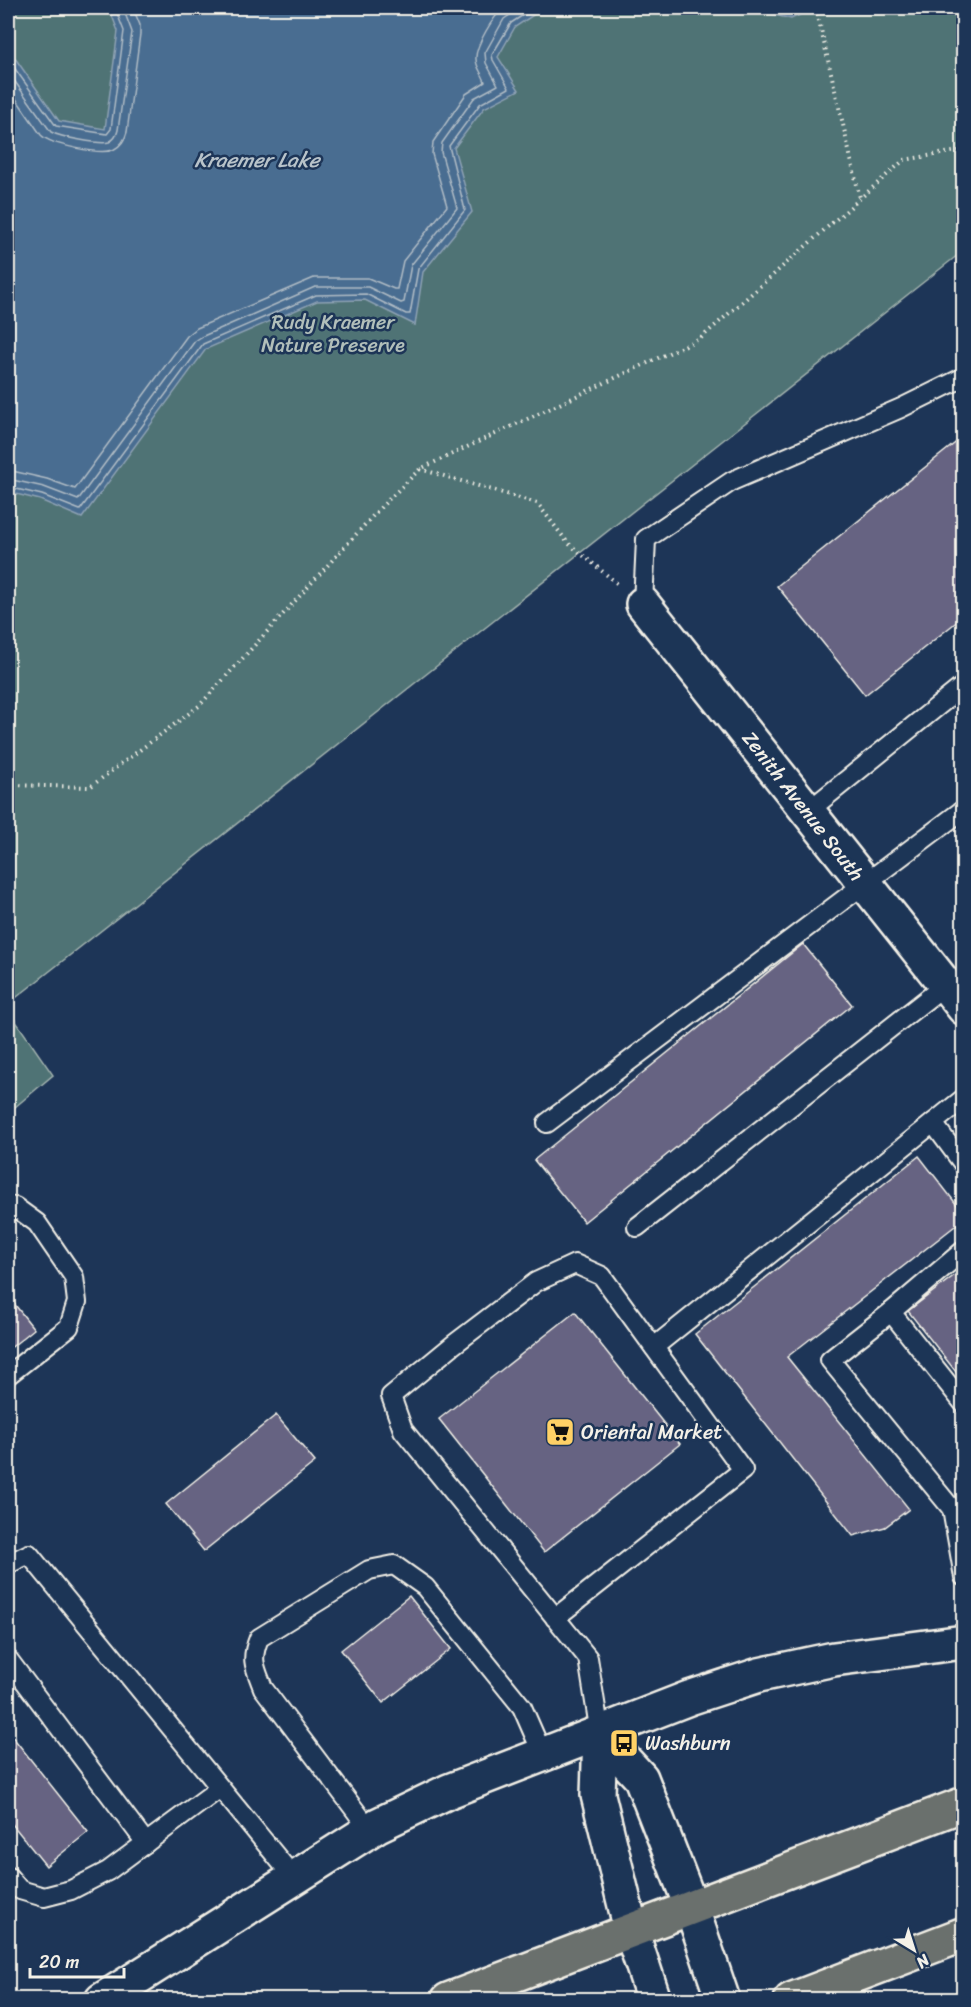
<svg xmlns="http://www.w3.org/2000/svg" width="971" height="2007" viewBox="0 0 971 2007" font-family="Sriracha,sans-serif">
  <style>
    .green { fill: #4f7375; stroke: #a2b2ae; stroke-width: 1.5 }
    .water { fill: #4a6d91; stroke: #8ea2b4; stroke-width: 1.5 }
    .lines { fill: none; stroke-linecap: round; stroke-linejoin: round }
    .shore { stroke: #b0bcc5; stroke-width: 1.5 }
    .building { fill: #666382; stroke: #f4f1e8; stroke-width: 1.5 }
    .lane-casing { stroke: #f4f1e8; stroke-width: 22 }
    .street-casing { stroke: #f4f1e8; stroke-width: 38 }
    .secondary-casing { stroke: #f4f1e8; stroke-width: 38 }
    .highway-casing { stroke: #f4f1e8; stroke-width: 38 }
    .path { stroke: #f4f1e8; stroke-width: 4; stroke-dasharray: 1.5 4.5; stroke-linecap: butt }
    .lane { stroke: #1d3557; stroke-width: 18 }
    .street { stroke: #1d3557; stroke-width: 33 }
    .secondary { stroke: #1d3557; stroke-width: 33 }
    .highway { stroke: #6b706d; stroke-width: 33 }
    .labels { text-anchor: middle; dominant-baseline: central; stroke-width: 5; stroke-linejoin: round; paint-order: stroke }
    .park-label { font-size: 20px; fill: #b2bfba; stroke: #1d3557 }
    .street-label { font-size: 20px; fill: #f4f1e8; stroke: #1d3557 }
    .poi-label { font-size: 20px; fill: #f4f1e8; stroke: #1d3557; text-anchor: start }
    .water-label { font-size: 21px; font-style: italic; fill: #b8c3ca; stroke: #1d3557 }
  </style>
  <rect width="100%" height="100%" fill="#1d3557"/>
  <filter id="ink" filterUnits="userSpaceOnUse"><feTurbulence type="fractalNoise" baseFrequency=".0167" numOctaves="2"/><feDisplacementMap in="SourceGraphic" scale="12" xChannelSelector="R" yChannelSelector="G"/><feConvolveMatrix kernelMatrix="1 2 1 2 8 2 1 2 1" color-interpolation-filters="sRGB"/></filter>
  <g filter="url(#ink)">
    <!-- green -->
    <g class="green">
      <path d="M8,8h955v243l-955,753z"/>
      <path d="M8,1010l45,65 -45,38z"/>
    </g>
    <!-- water -->
    <g class="water">
      <path d="M109,8h435l-29,19 -17,30 21,33 -35,18 -30,40 18,64 -49,60 -8,53 -50,-25 -48,1 -111,48 -124,169 -42,-18 -32,-8v-444l51,73 46,8 13,-98z"/>
      <path d="M746,8h69l-24,11z"/>
    </g>
    <g class="lines">
      <!-- shore -->
      <g class="shore">
        <path d="M8,59l48,67 51,8 4,-5 13,-98 -9,-23"/>
        <path d="M8,72l43,60c9,5 50,13 58,10 6,-3 8,-7 9,-12l14,-98 -9,-24"/>
        <path d="M8,87l33,48c10,10 59,20 72,15 8,-4 12,-10 14,-18l13,-98v-9l-7,-17"/>
        <path d="M8,470l39,9 28,10 112,-153 10,-8 117,-50h54l26,11h3l6,-28 44,-55 -15,-52 1,-12 33,-48 19,-12c-2,-8 -9,-14 -9,-23 -1,-13 18,-44 28,-51"/>
        <path d="M8,479l36,8 34,13 117,-159 6,-4 114,-50h53l33,16 3,-1 7,-37 46,-57 -16,-56 1,-9 32,-45 24,-13 -12,-22 -1,-10 19,-34 16,-11"/>
        <path d="M8,487l34,8 38,15 123,-166 113,-49 50,-1 40,20h4l8,-45 47,-59 -16,-64 31,-42 29,-16 -16,-28 -1,-5 19,-32 23,-15"/>
      </g>
    </g>
    <!-- building -->
    <g class="building">
      <path d="M964,436v180l-99,79 -88,-109z"/>
      <path d="M803,944l49,61 -268,217 -50,-62z"/>
      <path d="M919,1156l45,58v5l-177,138 122,152 -24,18 -32,9 -158,-202z"/>
      <path d="M964,1268v114l-56,-71z"/>
      <path d="M8,1296l26,33 -26,21z"/>
      <path d="M575,1312l105,132 -136,108 -105,-133z"/>
      <path d="M276,1415l39,47 -111,89 -38,-47z"/>
      <path d="M409,1596l42,53 -68,54 -42,-53z"/>
      <path d="M8,1731l80,101 -42,34 -38,-47z"/>
    </g>
    <g class="lines">
      <!-- lane casing -->
      <g class="lane-casing">
        <g id="lane">
          <path d="M643,604l3,-65 86,-58 169,-73 63,-31"/>
          <path d="M807,812l157,-127"/>
          <path d="M964,1098l-31,25 31,42"/>
          <path d="M547,1123l417,-314"/>
          <path d="M8,1206l7,1 22,16 37,54 3,25 -8,25 -61,48"/>
          <path d="M637,1227l308,-242"/>
          <path d="M891,1312l73,-62"/>
          <path d="M654,1347l279,-224"/>
          <path d="M961,1507l-9,2 12,68"/>
          <path d="M952,1509l-122,-149 61,-48 73,92"/>
          <path d="M8,1564l21,-10 265,324"/>
          <path d="M555,1618l188,-148 -141,-194 -27,-12 -39,18 -83,63 -62,51 12,34 185,228 12,76"/>
          <path d="M8,1659l138,184"/>
          <path d="M370,1830l-107,-142c-8,-21 -13,-28 -4,-50l110,-68 25,-5 31,22 97,120 21,48"/>
          <path d="M8,1876l12,14 24,7 27,-7 37,-19 112,-83"/>
        </g>
      </g>
      <!-- street casing -->
      <g class="street-casing">
        <path id="street" d="M643,604l321,404"/>
      </g>
      <!-- secondary casing -->
      <g class="secondary-casing">
        <g id="secondary">
          <path d="M600,1734l41,44 50,128 32,94"/>
          <path d="M600,1734l-2,61 33,135 23,70"/>
          <path d="M102,2000l276,-175 71,-34 240,-93 70,-23 75,-16 130,-17"/>
        </g>
      </g>
      <!-- highway casing -->
      <g class="highway-casing">
        <g id="highway">
          <path d="M448,2000l516,-196"/>
          <path d="M791,2000l173,-66"/>
        </g>
      </g>
      <!-- path -->
      <g class="path">
        <path d="M816,8l44,190"/>
        <path d="M420,469l117,34 31,40 51,42"/>
        <path d="M8,785l82,2 109,-81 182,-199 39,-38 281,-131 203,-178 60,-10"/>
      </g>
      <!-- lane -->
      <use href="#lane" class="lane"/>
      <!-- street -->
      <use href="#street" class="street"/>
      <!-- secondary -->
      <use href="#secondary" class="secondary"/>
      <!-- highway -->
      <use href="#highway" class="highway"/>
    </g>
  </g>
  <!-- icons -->
  <defs>
    <g id="supermarket-square" transform="scale(1.5)"><rect x="-9" y="-9" width="18" height="18" rx="4" fill="#ffd166" stroke="#1d3557"/><path d="M-6-5.5h2.5l.6 2H6L4.5 2H-2.5L-4.4-4H-6ZM-1.5 3.2a1.3 1.3 0 1 0 .1 0ZM3 3.2a1.3 1.3 0 1 0 .1 0Z" fill="#111"/></g>
    <g id="bus-square" transform="scale(1.5)"><rect x="-9" y="-9" width="18" height="18" rx="4" fill="#ffd166" stroke="#1d3557"/><path d="M-5-6H5V4H4V6H2V4H-2V6H-4V4H-5ZM-3.5-4V0h7V-4ZM-3.5 1.2v1.5H-2V1.2ZM2 1.2v1.5H3.5V1.2Z" fill="#111"/></g>
  </defs>
  <g fill-rule="evenodd">
    <use href="#supermarket-square" x="560" y="1432"/>
    <use href="#bus-square" x="624" y="1743"/>
  </g>
  <g class="labels">
    <!-- park labels -->
    <g class="park-label">
      <text x="333" y="322">Rudy Kraemer<tspan x="333" dy="23">Nature Preserve</tspan></text>
    </g>
    <!-- street labels -->
    <g class="street-label">
      <text transform="translate(803 806) rotate(52)">Zenith Avenue South</text>
    </g>
    <!-- poi labels -->
    <g class="poi-label">
      <text x="581" y="1432">Oriental Market</text>
      <text x="645" y="1743">Washburn</text>
    </g>
    <!-- water labels -->
    <g class="water-label">
      <text x="257" y="160">Kraemer Lake</text>
    </g>
  </g>
  <!-- margin -->
  <rect width="971" height="2007" fill="none" stroke="#1d3557" stroke-width="30"/>
  <rect x="15" y="15" width="941" height="1977" fill="none" stroke="#f4f1e8" stroke-width="2" filter="url(#ink)"/>
  <!-- north arrow -->
  <g transform="translate(914 1950) rotate(142)" stroke="#1d3557" stroke-width="4.5" paint-order="stroke">
  <path d="M0-4.5L10 22L0 15L-10 22Z" fill="#f4f1e8"/>
  <text y="-9" font-size="16" font-weight="bold" text-anchor="middle" fill="#f4f1e8">N</text>
  </g>
  <!-- scale -->
  <path d="M30 1968v9h94v-9" fill="none" stroke="#f4f1e8" stroke-width="3"/>
  <text x="39" y="1968" font-size="18" fill="#f4f1e8" stroke="#1d3557" stroke-width="4.5" paint-order="stroke">20 m</text>
</svg>
